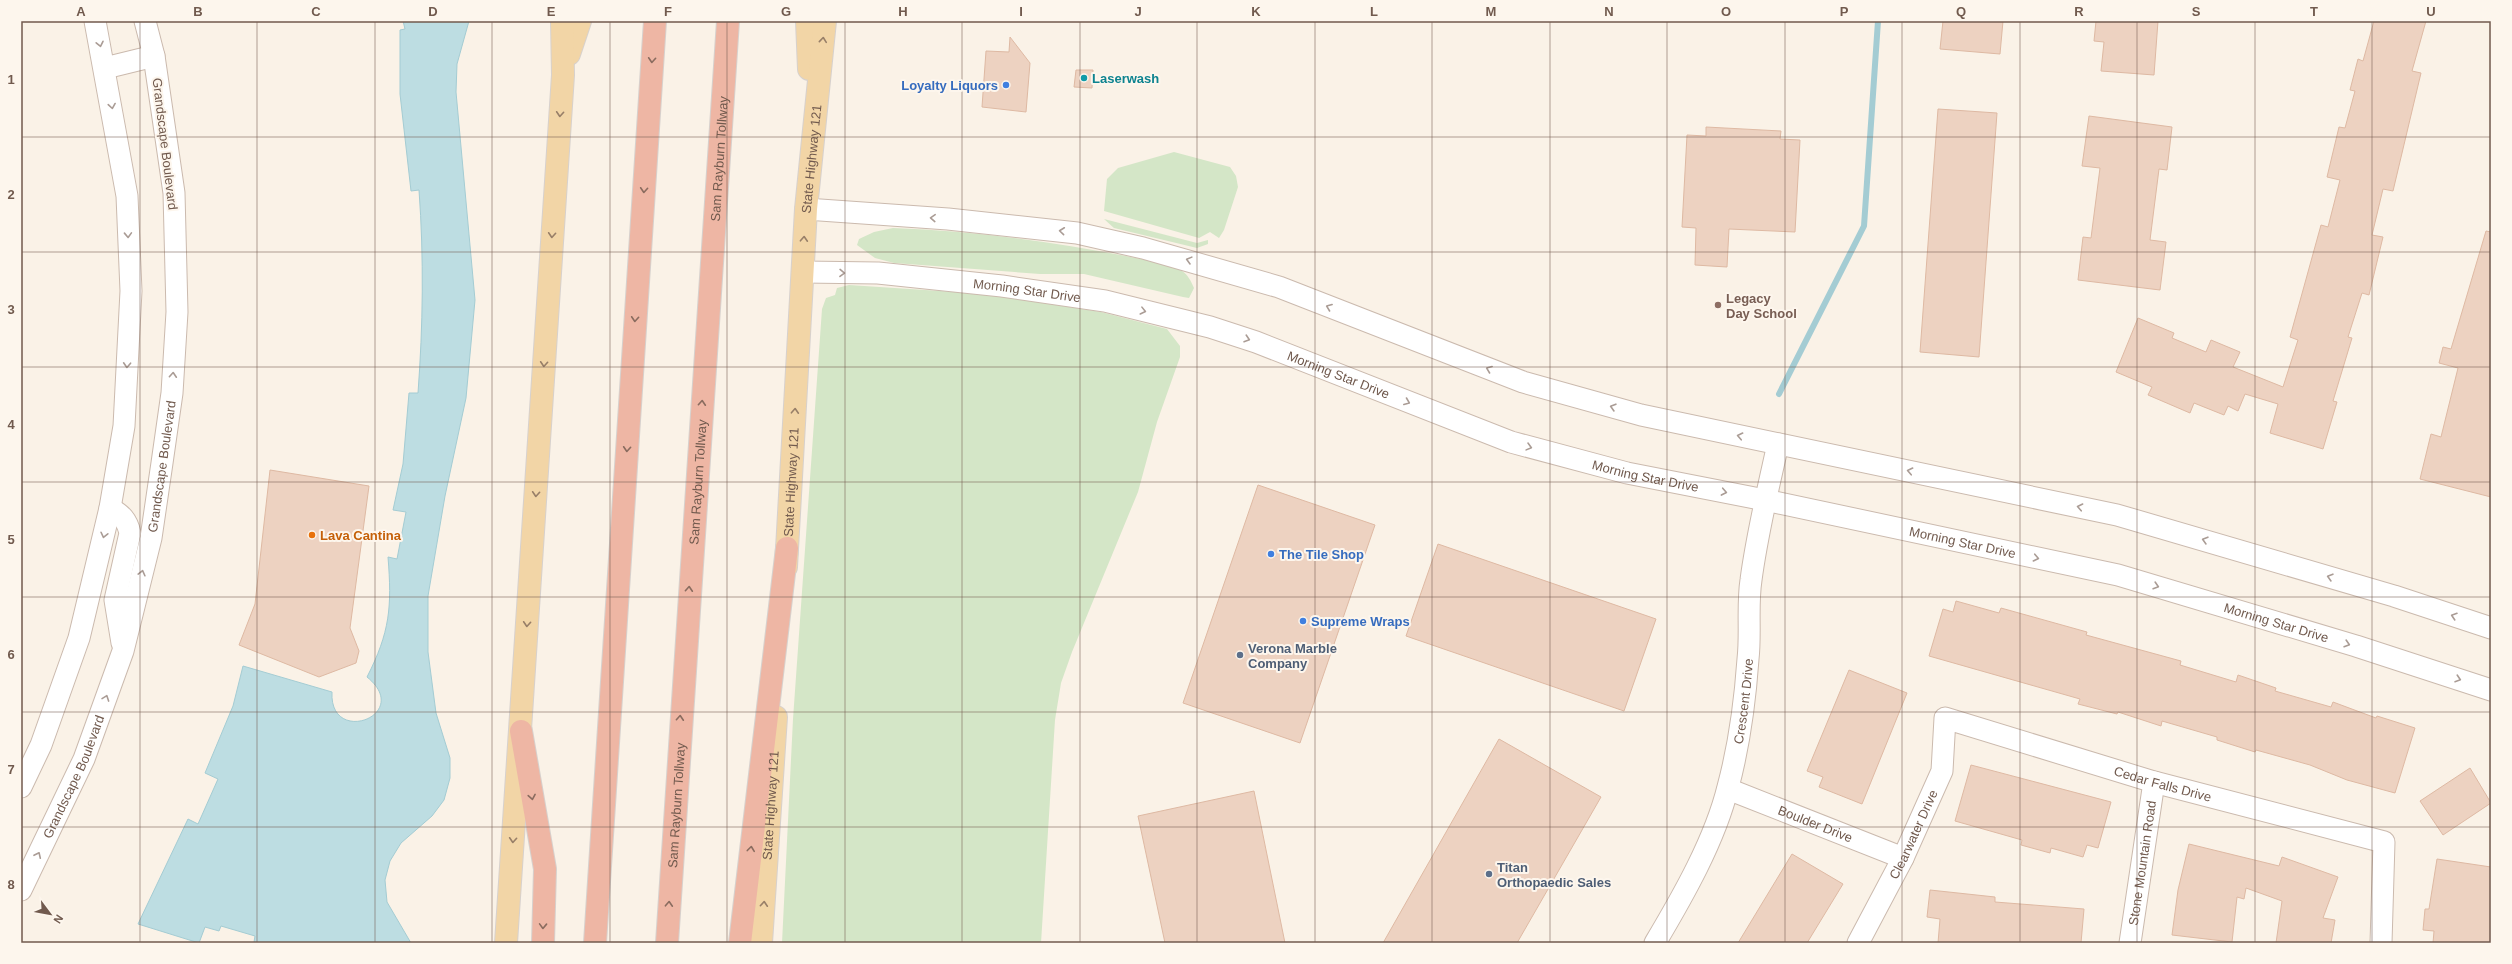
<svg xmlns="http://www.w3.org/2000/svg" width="2512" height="964" viewBox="0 0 2512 964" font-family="Arial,sans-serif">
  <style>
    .green { fill: #d4e6c7 }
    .water { fill: #bddde2; stroke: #a4ccd3 }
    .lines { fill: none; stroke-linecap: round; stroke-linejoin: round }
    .stream { stroke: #a4ccd3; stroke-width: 6 }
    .building { fill: #edd2c1; stroke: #deb9a3 }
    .minor-casing { stroke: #cbbaae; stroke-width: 23 }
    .major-casing { stroke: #d7d1cd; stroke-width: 24 }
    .highway-casing { stroke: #d7d1cd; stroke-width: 24 }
    .minor { stroke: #fff; stroke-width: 21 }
    .major { stroke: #f2d5a6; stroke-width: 22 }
    .highway { stroke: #eeb6a4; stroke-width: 22 }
    .oneway { stroke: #987f68 }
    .oneway2 { stroke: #aa9c95 }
    .oneway3 { stroke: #8a6c5f }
    .grid { fill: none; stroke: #715a4e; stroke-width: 1; stroke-opacity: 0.55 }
    .culture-dot { fill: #0f9aa8; stroke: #fdf6ed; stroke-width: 1.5 }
    .shop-dot { fill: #3f7fe0; stroke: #fdf6ed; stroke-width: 1.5 }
    .education-dot { fill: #8d6e63; stroke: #fdf6ed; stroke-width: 1.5 }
    .food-dot { fill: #e8710a; stroke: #fdf6ed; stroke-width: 1.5 }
    .service-dot { fill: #5c6f8a; stroke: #fdf6ed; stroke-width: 1.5 }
    .labels { text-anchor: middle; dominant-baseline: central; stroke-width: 4; stroke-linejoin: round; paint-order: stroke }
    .culture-label { font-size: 13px; font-weight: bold; fill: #0d838f; stroke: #fdf6ed; text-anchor: start }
    .shop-label { font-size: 13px; font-weight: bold; fill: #366cbe; stroke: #fdf6ed; text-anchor: start }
    .street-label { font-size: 13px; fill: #715a4e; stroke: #fdf6ed }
    .education-label { font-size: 13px; font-weight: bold; fill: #785e54; stroke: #fdf6ed; text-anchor: start }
    .food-label { font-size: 13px; font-weight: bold; fill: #c56008; stroke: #fdf6ed; text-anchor: start }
    .service-label { font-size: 13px; font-weight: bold; fill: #4e5e75; stroke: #fdf6ed; text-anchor: start }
    .neatline { fill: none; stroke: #715a4e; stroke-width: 1.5 }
    .grid-label { font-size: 13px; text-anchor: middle; font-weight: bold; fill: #715a4e }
  </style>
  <rect width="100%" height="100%" fill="#faf2e7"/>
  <!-- green -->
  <g class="green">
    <path d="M1174,152l56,15 6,9 2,11 -14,43 -5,8 -9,-6 -11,6 -95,-27 3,-32 11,-11z"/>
    <path d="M1104,219l93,24 11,-3v4l-11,4 -83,-20z"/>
    <path d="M893,228c79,3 156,13 233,28 18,4 40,5 56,15 6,4 9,10 12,17l-5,10 -6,-1 -99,-23h-44l-146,-11 -19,-5 -18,-13 2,-6 15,-7z"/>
    <path d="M849,285l137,9 115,18 66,17 13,17v11l-23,65 -19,70 -66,160 -11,31 -6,37 -14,223h-259l11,-224 29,-410 4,-11 9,-3 2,-7z"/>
  </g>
  <!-- water -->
  <path class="water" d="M403,21h66l-12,43 -1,28 19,208 -9,98 -21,98 -17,100v56l8,61 14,45v20l-6,22 -12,16 -31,27 -11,18 -5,19 2,22 24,41h-154l-3,-1 1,-6 -34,-10 -2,5 -14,-4 -6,16 -61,-19 50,-105 10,5 20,-45 -13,-6 28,-67 10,-40 89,26c-3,55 82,23 35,-15 23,-45 25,-70 21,-120l9,2 9,-47 -13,-2 10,-46 6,-71h9c5,-67 6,-135 1,-203l-8,1 -11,-97v-64l5,-1z"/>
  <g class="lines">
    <!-- stream -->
    <path class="stream" d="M1779,394l85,-168 14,-205"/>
  </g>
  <!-- building -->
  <g class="building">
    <path d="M1943,21h60l-3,33 -60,-5z"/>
    <path d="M2096,21h62l-4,54 -53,-4 3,-29 -10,-1z"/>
    <path d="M2374,21h52l-14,50 9,2 -28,118 -10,-2 -11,46 11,2 -14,58 -7,-2 -14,44 4,1 -19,63 4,1 -14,47 -53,-16 8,-29 -33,-10 -7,17 -10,-5 -4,9 -30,-12 -4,10 -42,-18 4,-8 -36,-15 22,-54 36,15 -2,5 34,14 5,-12 29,12 -7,15 50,20 15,-47 -8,-3 31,-112 7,2 12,-47 -13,-3 12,-50 6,1 10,-37 -5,-1 8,-31 5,2z"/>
    <path d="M1010,37l20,26 -4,49 -44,-5 4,-56 23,1z"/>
    <path d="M1076,70h17l-1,18 -18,-1z"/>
    <path d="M1938,109l59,4 -18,244 -59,-5z"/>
    <path d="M2089,116l83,11 -5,43 -8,-1 -9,71 16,2 -6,48 -82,-10 5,-43 8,1 9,-70 -18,-2z"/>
    <path d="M1706,127l75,4 -1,8 20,1 -5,92 -66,-3 -2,38 -32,-2 1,-37 -14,-1 5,-92 19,1z"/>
    <path d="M2486,231l5,1v265l-71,-18 11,-45 10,3 17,-69 -19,-5 4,-16 8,2z"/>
    <path d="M270,470l99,16 -19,142 9,23 -3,12 -37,14 -80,-32 16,-41z"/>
    <path d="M1258,485l117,40 -75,218 -117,-40z"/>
    <path d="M1438,544l218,75 -32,92 -218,-75z"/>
    <path d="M1956,601l43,12 2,-5 86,24 -1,3 95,26 -1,4 56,17 2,-7 38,13 -1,3 56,16 2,-5 43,16 1,-2 38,12 -20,65 -48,-13 -37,-15 -54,-15 -1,2 -38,-12v-3l-55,-16 -1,5 -43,-14 -1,2 -39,-10 2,-5 -151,-43 14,-47 10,3z"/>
    <path d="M1849,670l58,23 -45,111 -43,-17 4,-10 -16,-6z"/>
    <path d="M1499,739l102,58 -84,146h-134z"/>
    <path d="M1971,765l140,37 -13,46 -11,-3 -4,12 -32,-9 -1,5 -29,-8 1,-5 -67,-19z"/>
    <path d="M2470,768l21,35 -48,32 -23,-34z"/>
    <path d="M1254,791l31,152h-120l-27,-127z"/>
    <path d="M2189,844l90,22 3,-9 56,20 -15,41 12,2 -4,23h-55l6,-42 -36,-13 -2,11 -7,-2 -5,45 -60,-7 6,-45z"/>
    <path d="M1792,854l51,30 -36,59h-69z"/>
    <path d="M2437,859l54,8v76h-58l1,-12 -11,-1 2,-21h4z"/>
    <path d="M1930,890l65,7v5l89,7 -3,34h-143l2,-24 -13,-2z"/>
  </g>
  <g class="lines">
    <!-- minor casing -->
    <g class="minor-casing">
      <g id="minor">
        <path d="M105,68l49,-12"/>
        <path d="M806,209l142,10 129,14 66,15 136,39 244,95 118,33 476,100 277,81 97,32"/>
        <path id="s1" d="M803,272l75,1 124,13 103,15 105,26 46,15 255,100 116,31 138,27 353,75 238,71 135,44"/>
        <path d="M110,508c12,7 17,12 20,25l-15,67 7,43"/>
        <path d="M21,787l20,-42 38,-107 31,-130 14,-82 7,-135 -4,-95 -32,-175"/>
        <path id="s2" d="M1728,789l175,69"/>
        <path id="s3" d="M21,890l63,-131 39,-108 28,-113 11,-75 10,-70 5,-81 -3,-119 -20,-137 -9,-35"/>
        <path id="s4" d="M1655,943c28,-47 60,-103 73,-156 11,-41 17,-85 20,-128 3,-26 -1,-53 3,-79 6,-46 17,-91 27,-136"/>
        <path id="s5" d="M1858,943l45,-85 39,-87 3,-53 209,64 230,60 -3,101"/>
        <path id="s6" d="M2130,943l24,-161"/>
      </g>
    </g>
    <!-- major casing -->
    <g class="major-casing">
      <g id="major">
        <path d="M807,21l2,48"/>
        <path d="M569,54l11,-33"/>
        <path id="s7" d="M786,567l20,-358 19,-188"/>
        <path d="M506,943l57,-868 -1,-54"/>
        <path id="s8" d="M761,943l15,-226"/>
      </g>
    </g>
    <!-- highway casing -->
    <g class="highway-casing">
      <g id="highway">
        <path d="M521,731l24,138 -2,74"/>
        <path d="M595,943l60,-922"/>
        <path id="s9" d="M667,943l61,-922"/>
        <path d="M740,943l47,-395"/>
      </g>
    </g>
    <!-- minor -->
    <use href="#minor" class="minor"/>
    <!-- major -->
    <use href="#major" class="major"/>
    <!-- highway -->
    <use href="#highway" class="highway"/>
  </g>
  <!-- one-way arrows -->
  <defs><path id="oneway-chevron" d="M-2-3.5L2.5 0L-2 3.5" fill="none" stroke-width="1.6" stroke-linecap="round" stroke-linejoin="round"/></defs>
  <g class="oneway">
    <use href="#oneway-chevron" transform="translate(823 40) rotate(-84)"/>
    <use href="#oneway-chevron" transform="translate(560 114) rotate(94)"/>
    <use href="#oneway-chevron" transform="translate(552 235) rotate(94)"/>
    <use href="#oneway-chevron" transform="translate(804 239) rotate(-87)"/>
    <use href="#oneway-chevron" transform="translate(544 364) rotate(94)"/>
    <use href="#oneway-chevron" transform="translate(795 411) rotate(-87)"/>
    <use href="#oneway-chevron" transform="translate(536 494) rotate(94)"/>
    <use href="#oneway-chevron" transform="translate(527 624) rotate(94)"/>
    <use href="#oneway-chevron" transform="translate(513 840) rotate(94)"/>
    <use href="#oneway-chevron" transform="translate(764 904) rotate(-86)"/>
  </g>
  <g class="oneway2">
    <use href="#oneway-chevron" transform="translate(100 44) rotate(78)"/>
    <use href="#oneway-chevron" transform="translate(112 106) rotate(81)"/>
    <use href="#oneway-chevron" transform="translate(933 218) rotate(-177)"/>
    <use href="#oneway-chevron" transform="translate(1062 231) rotate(-174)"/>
    <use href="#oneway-chevron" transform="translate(128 235) rotate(88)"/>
    <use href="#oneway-chevron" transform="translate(1189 260) rotate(-165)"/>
    <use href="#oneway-chevron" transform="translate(842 273) rotate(1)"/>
    <use href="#oneway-chevron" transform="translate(1329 307) rotate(-159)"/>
    <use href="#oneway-chevron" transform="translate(1143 311) rotate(14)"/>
    <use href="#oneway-chevron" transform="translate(1247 339) rotate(18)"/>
    <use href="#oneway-chevron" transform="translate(127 365) rotate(93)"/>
    <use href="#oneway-chevron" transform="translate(1489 369) rotate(-159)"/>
    <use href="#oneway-chevron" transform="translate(173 375) rotate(-86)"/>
    <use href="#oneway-chevron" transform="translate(1407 402) rotate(22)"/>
    <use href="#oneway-chevron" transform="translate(1613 407) rotate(-164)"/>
    <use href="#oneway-chevron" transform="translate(1740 436) rotate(-168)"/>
    <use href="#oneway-chevron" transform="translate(1529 447) rotate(15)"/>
    <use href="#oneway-chevron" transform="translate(1910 471) rotate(-168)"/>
    <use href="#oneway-chevron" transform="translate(1724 492) rotate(11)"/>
    <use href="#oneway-chevron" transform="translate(2080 507) rotate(-168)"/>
    <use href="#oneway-chevron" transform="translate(104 535) rotate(103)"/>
    <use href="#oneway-chevron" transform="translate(2205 540) rotate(-164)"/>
    <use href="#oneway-chevron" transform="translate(2036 558) rotate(12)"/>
    <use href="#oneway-chevron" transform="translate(142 573) rotate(-76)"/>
    <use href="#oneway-chevron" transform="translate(2330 577) rotate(-164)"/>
    <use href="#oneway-chevron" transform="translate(2156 586) rotate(17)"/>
    <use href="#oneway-chevron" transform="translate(2454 616) rotate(-162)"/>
    <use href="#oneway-chevron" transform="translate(2347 644) rotate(17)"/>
    <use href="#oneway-chevron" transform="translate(2458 679) rotate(18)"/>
    <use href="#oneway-chevron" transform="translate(106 698) rotate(-70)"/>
    <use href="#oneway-chevron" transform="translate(38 855) rotate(-65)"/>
  </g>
  <g class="oneway3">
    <use href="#oneway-chevron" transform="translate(652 60) rotate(94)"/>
    <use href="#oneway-chevron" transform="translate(644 190) rotate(94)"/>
    <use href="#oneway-chevron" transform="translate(635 319) rotate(94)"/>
    <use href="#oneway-chevron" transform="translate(702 403) rotate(-86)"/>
    <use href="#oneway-chevron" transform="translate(627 449) rotate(94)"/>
    <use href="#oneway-chevron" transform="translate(689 589) rotate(-86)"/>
    <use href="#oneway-chevron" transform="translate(680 718) rotate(-86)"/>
    <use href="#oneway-chevron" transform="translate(532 797) rotate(80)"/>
    <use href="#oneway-chevron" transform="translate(751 849) rotate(-83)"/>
    <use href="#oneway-chevron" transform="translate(669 904) rotate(-87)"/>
    <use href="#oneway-chevron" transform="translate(543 926) rotate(92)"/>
  </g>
  <!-- grid -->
  <path class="grid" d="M140,21v922M257,21v922M375,21v922M492,21v922M610,21v922M727,21v922M845,21v922M962,21v922M1080,21v922M1197,21v922M1315,21v922M1432,21v922M1550,21v922M1667,21v922M1785,21v922M1902,21v922M2020,21v922M2137,21v922M2255,21v922M2372,21v922M21,137h2470M21,252h2470M21,367h2470M21,482h2470M21,597h2470M21,712h2470M21,827h2470"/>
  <!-- markers -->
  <circle class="culture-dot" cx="1084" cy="78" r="4"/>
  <g class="shop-dot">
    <circle cx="1006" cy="85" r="4"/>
    <circle cx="1271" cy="554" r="4"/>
    <circle cx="1303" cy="621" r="4"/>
  </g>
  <circle class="education-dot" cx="1718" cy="305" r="4"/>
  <circle class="food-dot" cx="312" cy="535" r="4"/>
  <g class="service-dot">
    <circle cx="1240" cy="655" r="4"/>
    <circle cx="1489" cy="874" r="4"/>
  </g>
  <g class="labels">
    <!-- culture labels -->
    <g class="culture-label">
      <text x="1092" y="78">Laserwash</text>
    </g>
    <!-- shop labels -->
    <g class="shop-label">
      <text x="998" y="85" text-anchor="end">Loyalty Liquors</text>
      <text x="1279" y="554">The Tile Shop</text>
      <text x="1311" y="621">Supreme Wraps</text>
    </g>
    <!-- street labels -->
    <g class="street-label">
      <text transform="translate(165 144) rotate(83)">Grandscape Boulevard</text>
      <text stroke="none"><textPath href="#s7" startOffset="409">State Highway 121</textPath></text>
      <text stroke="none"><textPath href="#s9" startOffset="786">Sam Rayburn Tollway</textPath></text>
      <text stroke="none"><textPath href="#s1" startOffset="225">Morning Star Drive</textPath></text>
      <text stroke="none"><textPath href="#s1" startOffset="549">Morning Star Drive</textPath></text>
      <text stroke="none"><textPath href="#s3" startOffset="449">Grandscape Boulevard</textPath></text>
      <text stroke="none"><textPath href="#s1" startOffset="873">Morning Star Drive</textPath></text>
      <text stroke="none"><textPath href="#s9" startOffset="462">Sam Rayburn Tollway</textPath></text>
      <text stroke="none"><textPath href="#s7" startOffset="85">State Highway 121</textPath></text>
      <text stroke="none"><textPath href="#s1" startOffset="1197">Morning Star Drive</textPath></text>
      <text stroke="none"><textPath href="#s1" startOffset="1521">Morning Star Drive</textPath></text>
      <text stroke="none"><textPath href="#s4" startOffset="260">Crescent Drive</textPath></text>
      <text stroke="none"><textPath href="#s3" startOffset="125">Grandscape Boulevard</textPath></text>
      <text stroke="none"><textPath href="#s5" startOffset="472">Cedar Falls Drive</textPath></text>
      <text stroke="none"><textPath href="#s9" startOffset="138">Sam Rayburn Tollway</textPath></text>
      <text stroke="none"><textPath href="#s8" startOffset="138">State Highway 121</textPath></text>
      <text stroke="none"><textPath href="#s2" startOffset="94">Boulder Drive</textPath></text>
      <text stroke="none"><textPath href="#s5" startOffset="122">Clearwater Drive</textPath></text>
      <text stroke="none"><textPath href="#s6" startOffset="81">Stone Mountain Road</textPath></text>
    </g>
    <!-- education labels -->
    <g class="education-label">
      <text x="1726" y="298">Legacy<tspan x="1726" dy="15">Day School</tspan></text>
    </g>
    <!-- food labels -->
    <g class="food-label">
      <text x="320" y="535">Lava Cantina</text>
    </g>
    <!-- service labels -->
    <g class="service-label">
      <text x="1248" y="648">Verona Marble<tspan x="1248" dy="15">Company</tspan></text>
      <text x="1497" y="867">Titan<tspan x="1497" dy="15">Orthopaedic Sales</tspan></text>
    </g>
  </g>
  <!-- border -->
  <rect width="2512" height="964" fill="none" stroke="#fdf6ed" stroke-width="44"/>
  <!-- north arrow -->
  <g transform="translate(50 914) rotate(122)" stroke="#fdf6ed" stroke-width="3" paint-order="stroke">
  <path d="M0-3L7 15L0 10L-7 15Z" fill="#715a4e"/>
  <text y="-6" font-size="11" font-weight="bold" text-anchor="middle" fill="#715a4e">N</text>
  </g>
  <rect x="22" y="22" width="2468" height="920" class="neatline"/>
  <g class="grid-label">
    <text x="81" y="16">A</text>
    <text x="198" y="16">B</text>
    <text x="316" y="16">C</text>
    <text x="433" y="16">D</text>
    <text x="551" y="16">E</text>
    <text x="668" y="16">F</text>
    <text x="786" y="16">G</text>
    <text x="903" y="16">H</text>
    <text x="1021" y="16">I</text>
    <text x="1138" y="16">J</text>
    <text x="1256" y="16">K</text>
    <text x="1374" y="16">L</text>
    <text x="1491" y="16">M</text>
    <text x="1609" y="16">N</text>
    <text x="1726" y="16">O</text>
    <text x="1844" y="16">P</text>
    <text x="1961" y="16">Q</text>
    <text x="2079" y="16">R</text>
    <text x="2196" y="16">S</text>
    <text x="2314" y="16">T</text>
    <text x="2431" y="16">U</text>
    <text x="11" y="84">1</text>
    <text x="11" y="199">2</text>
    <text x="11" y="314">3</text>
    <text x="11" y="429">4</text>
    <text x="11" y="544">5</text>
    <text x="11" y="659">6</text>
    <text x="11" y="774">7</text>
    <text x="11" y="889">8</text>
  </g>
</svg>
